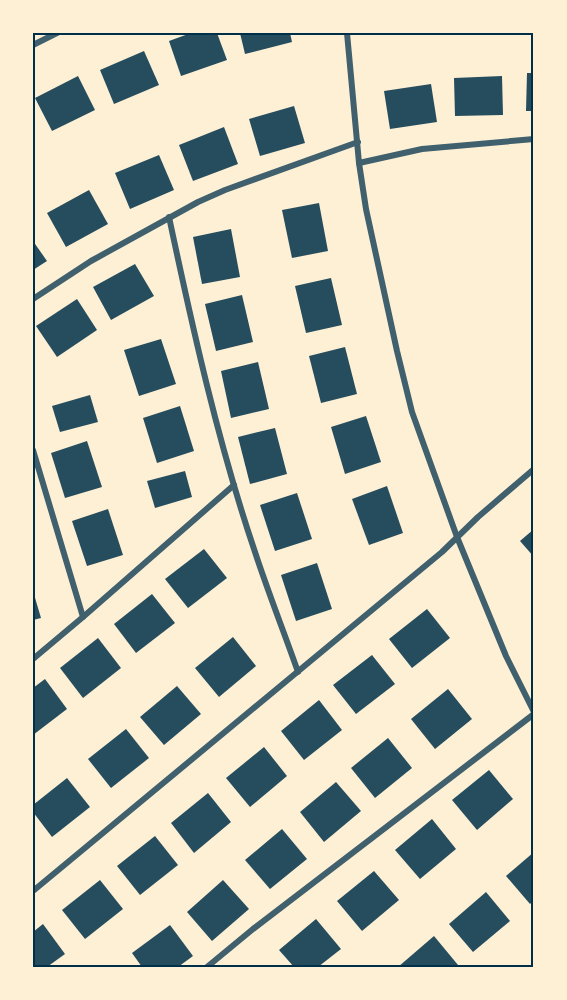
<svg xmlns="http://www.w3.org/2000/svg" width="567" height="1000" viewBox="0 0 567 1000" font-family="'Zilla Slab',serif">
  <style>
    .building { fill: #264d5e }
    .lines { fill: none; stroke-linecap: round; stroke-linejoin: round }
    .minor { stroke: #3f606c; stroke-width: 6 }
    .neatline { fill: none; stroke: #003049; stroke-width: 2 }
  </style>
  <rect width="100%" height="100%" fill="#fdf0d5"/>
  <!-- building -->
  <g class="building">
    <path d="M191,33h26l10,27 -46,16 -12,-35z"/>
    <path d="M240,33h50l2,9 -47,12z"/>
    <path d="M144,51l15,34 -45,19 -14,-34z"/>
    <path d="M527,73h7v38h-8z"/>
    <path d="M78,76l17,34 -43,21 -17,-33z"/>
    <path d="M502,76l1,39 -48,1 -1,-38z"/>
    <path d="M431,84l6,38 -47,7 -6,-38z"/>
    <path d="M294,106l11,37 -45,13 -11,-37z"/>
    <path d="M224,127l14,37 -45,17 -14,-36z"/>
    <path d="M159,155l15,35 -44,19 -15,-36z"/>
    <path d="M89,190l19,34 -42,23 -19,-34z"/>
    <path d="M319,203l9,48 -36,7 -10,-48z"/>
    <path d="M231,229l9,48 -38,7 -9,-47z"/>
    <path d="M33,241l14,20 -14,9z"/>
    <path d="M135,264l19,32 -43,24 -18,-33z"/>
    <path d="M331,278l11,47 -36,8 -11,-47z"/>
    <path d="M242,295l11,47 -37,9 -11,-47z"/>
    <path d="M77,299l20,31 -40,27 -21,-31z"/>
    <path d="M161,339l15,45 -37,12 -15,-46z"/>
    <path d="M345,347l12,47 -36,9 -12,-47z"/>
    <path d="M258,362l11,47 -38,9 -10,-47z"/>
    <path d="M90,395l8,27 -38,10 -8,-26z"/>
    <path d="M180,406l14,45 -37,12 -14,-45z"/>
    <path d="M366,416l15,46 -36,12 -14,-47z"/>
    <path d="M275,428l12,46 -37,10 -12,-47z"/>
    <path d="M87,441l15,46 -37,11 -14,-45z"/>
    <path d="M185,471l7,26 -37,11 -8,-27z"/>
    <path d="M387,486l16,47 -34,12 -17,-46z"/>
    <path d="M297,493l15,46 -37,12 -15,-46z"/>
    <path d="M108,509l15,46 -36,11 -15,-45z"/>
    <path d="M534,529v28l-14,-16z"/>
    <path d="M204,549l23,29 -39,30 -23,-29z"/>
    <path d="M317,563l15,46 -36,12 -15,-46z"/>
    <path d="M33,591l8,27 -8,2z"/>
    <path d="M152,594l23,29 -39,30 -22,-29z"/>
    <path d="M427,609l23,29 -38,30 -23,-29z"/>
    <path d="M233,637l23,29 -37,31 -24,-29z"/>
    <path d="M98,638l23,30 -38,30 -23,-30z"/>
    <path d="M372,655l23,29 -39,30 -23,-29z"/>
    <path d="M45,679l22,30 -34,26v-47z"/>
    <path d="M177,686l24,28 -37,31 -24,-28z"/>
    <path d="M448,689l24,30 -37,30 -24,-30z"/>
    <path d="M319,700l23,30 -38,30 -23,-29z"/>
    <path d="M126,729l23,29 -38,30 -23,-29z"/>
    <path d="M388,738l24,30 -37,30 -24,-30z"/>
    <path d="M264,747l23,29 -37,31 -24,-29z"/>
    <path d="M489,770l24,29 -36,31 -25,-30z"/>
    <path d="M67,778l23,29 -38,30 -19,-25v-7z"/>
    <path d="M336,782l25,29 -37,31 -24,-30z"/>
    <path d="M208,793l23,29 -37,31 -23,-30z"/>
    <path d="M432,819l24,30 -36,30 -25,-29z"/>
    <path d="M282,829l25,30 -37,30 -25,-29z"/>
    <path d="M155,836l23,29 -38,30 -23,-29z"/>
    <path d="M534,852v48l-4,4 -24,-28z"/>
    <path d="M374,871l25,29 -37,31 -25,-30z"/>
    <path d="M100,880l23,29 -38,30 -23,-29z"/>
    <path d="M223,880l26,29 -37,32 -25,-29z"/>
    <path d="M486,892l24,29 -37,31 -24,-28z"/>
    <path d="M316,919l25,30 -23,18h-24l-15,-17z"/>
    <path d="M43,924l22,30 -18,13h-14v-35z"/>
    <path d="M170,925l23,31 -15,11h-36l-10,-14z"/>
    <path d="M434,936l24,29 -3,2h-57z"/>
  </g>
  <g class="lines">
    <!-- minor -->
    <g class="minor">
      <path d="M347,33l12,130 7,46 31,142 15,61 45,125 49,119 28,56"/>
      <path d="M33,45l24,-12"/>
      <path d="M359,163l63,-14 112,-10"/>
      <path d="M169,217c24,113 49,226 86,335 13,40 29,80 43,120"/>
      <path d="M33,299l58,-38 107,-59 27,-12 133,-48"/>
      <path d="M33,450l50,167"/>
      <path d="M33,659l50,-42 151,-132"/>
      <path d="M33,891l409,-339 36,-35 56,-48"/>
      <path d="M207,967l46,-38 281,-215"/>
    </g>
  </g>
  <!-- border -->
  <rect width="567" height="1000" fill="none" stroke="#fdf0d5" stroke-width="69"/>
  <rect x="34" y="34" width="498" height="932" class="neatline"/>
</svg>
